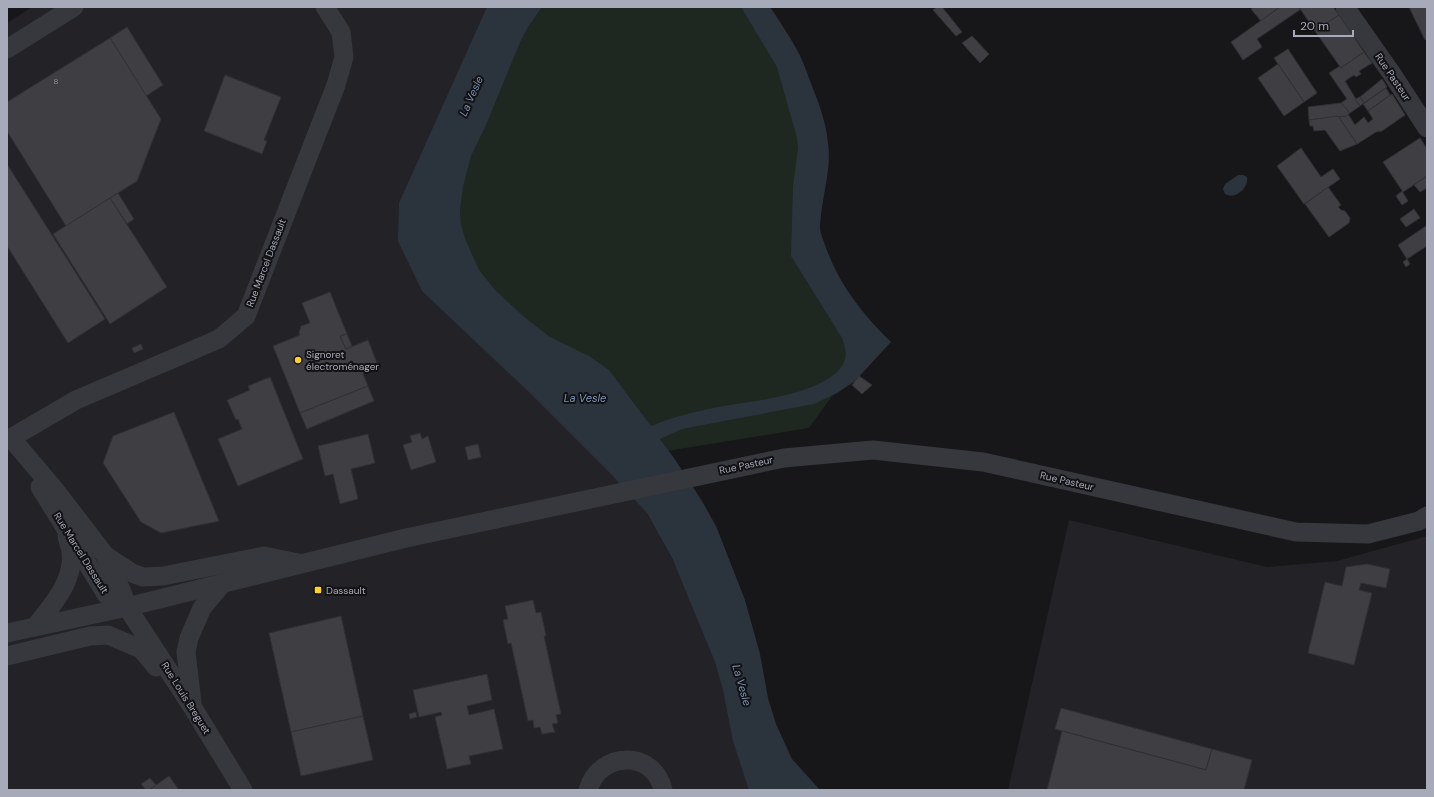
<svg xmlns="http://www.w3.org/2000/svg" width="1434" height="797" viewBox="0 0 1434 797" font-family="'DM Sans',sans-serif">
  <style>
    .built { fill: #232226 }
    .green { fill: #1e2720 }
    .water { fill: #2b333d }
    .building { fill: #3e3e43; stroke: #313035 }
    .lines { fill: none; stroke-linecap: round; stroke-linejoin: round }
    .minor { stroke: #37373e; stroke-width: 19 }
    .poi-dot { fill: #fdd02a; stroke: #121114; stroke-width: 1.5 }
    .labels { text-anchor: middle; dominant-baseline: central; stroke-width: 4; stroke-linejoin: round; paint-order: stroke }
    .number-label { font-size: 8px; fill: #8d909c }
    .street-label { font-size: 10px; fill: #a7abb9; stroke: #121114 }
    .poi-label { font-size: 10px; fill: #a7abb9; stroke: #121114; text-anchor: start }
    .water-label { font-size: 11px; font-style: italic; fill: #7c94b6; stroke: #121114 }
  </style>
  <rect width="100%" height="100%" fill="#171619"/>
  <!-- built -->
  <g class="built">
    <path d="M32,7h481l105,452 179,331h-790v-767z"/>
    <path d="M1069,520l198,47 70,-6 90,-25v254h-419z"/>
  </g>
  <!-- green -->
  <path class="green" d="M513,7h238l34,47 31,132 -5,66 51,103 -53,73 -191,31 -209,-237z"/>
  <!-- water -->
  <g class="water">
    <path d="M487,7h55l-14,20 -7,13 -35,85 -15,31 -8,31 -3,23 1,15 5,16 13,29 16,20 28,26 27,21 39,19 20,14 42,56c22,-9 45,-15 68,-19 32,-6 106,-12 124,-43 5,-8 2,-18 -1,-26l-51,-82 2,-70 5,-38 -1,-10 -20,-71 -36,-60h29c9,13 18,27 26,41 6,10 10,22 14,33 8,20 16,40 18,62 4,27 -7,56 -8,84 0,6 3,12 5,18 13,38 37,69 66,97l-36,39 -18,12 -23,11 -132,25 -22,10 14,19 28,43 14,25 29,74 15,54 8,44 8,26 16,35 28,31h-71l-16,-49 -10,-51 -8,-28 -42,-102 -26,-47 -38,-41 -78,-78 -109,-103 -24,-50 1,-38z"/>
    <path d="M1238,175h5l4,2c2,11 -12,23 -22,17l-2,-5 2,-5z"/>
  </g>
  <!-- building -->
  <g class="building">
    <path d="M937,7h5l20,25 -6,4 -23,-26z"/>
    <path d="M1254,7h26l-19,14 -10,-12z"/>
    <path d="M1280,7h19l2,2 -44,30 5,8 -19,13 -12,-18z"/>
    <path d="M1299,7h34l6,8 -24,16z"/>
    <path d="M1409,7h18v32l-2,1z"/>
    <path d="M1339,15l25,37 -23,16 -26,-37z"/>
    <path d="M127,27l36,58 -17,11 -36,-58z"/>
    <path d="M972,36l17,18 -9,9 -18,-20z"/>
    <path d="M110,38l51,81 -24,62 -71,45 -59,-95v-29z"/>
    <path d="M1288,49l29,44 -13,9 -30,-44z"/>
    <path d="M1364,52l8,11 -13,8 2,3 -5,3 -2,-2 -9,6 15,25 -10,7 -9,-10 6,-4 -18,-26 11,-7 1,2z"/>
    <path d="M1278,64l26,38 -20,14 -26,-38z"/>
    <path d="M225,75l56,22 -17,43 3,1 -5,13 -58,-23z"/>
    <path d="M1382,79l5,8 -23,16 -4,-6z"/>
    <path d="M1386,88l4,7 -22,16 -5,-7z"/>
    <path d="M1392,94l13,21 -23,16 -6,1 -19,12 -19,-28h8l2,-2 7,11 9,-8 4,6 5,-4 -5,-8z"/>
    <path d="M1360,97l4,6 -4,3 -5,-7z"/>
    <path d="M1341,103l9,10 -4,3 -37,4 -1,-13z"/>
    <path d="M1338,116l19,28 -17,7 -15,-21 -11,1 -1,-5h-3l-1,-6z"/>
    <path d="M1420,138l7,11v27l-24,16 -20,-30z"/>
    <path d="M1301,148l20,29 12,-8 7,10 -36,25 -27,-38z"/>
    <path d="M7,164l98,155 -37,24 -61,-97z"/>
    <path d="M1427,176v12l-7,4 -6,-7z"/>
    <path d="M1328,187l13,18 -3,2 3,3 4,1 5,7 -1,5 -20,14 -24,-33z"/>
    <path d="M1402,191l6,10 -6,4 -6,-9z"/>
    <path d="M118,193l16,26 -7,5 -17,-26z"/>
    <path d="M110,198l57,89 -57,37 -57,-90z"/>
    <path d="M1414,209l6,9 -14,9 -6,-8z"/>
    <path d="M1426,226l1,2v18l-20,13 -9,-14z"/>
    <path d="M1407,259l3,5 -4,3 -3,-5z"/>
    <path d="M330,292l17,42 -7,2 6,13 22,-9 11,28 -16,6 5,12 -68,27 -27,-67 27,-11 -1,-2 2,-7 9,-3 -8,-20z"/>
    <path d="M347,334l5,12 -6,3 -6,-13z"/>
    <path d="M141,344l2,5 -9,4 -2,-5z"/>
    <path d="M859,376l13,9 -10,9 -10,-9z"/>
    <path d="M270,377l33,82 -65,27 -20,-47 24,-10 -4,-10 -2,1 -9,-20 23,-10 -2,-4z"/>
    <path d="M368,386l6,15 -67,28 -7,-16z"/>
    <path d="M174,412l45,109 -58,12 -20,-11 -38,-59 10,-27z"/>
    <path d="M420,433l2,6 6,-3 8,26 -25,8 -8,-25 9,-3 -2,-6z"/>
    <path d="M368,434l7,29 -24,6 7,30 -18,5 -7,-30 -8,2 -7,-30z"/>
    <path d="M478,444l3,13 -13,3 -3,-13z"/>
    <path d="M1367,564l23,5 -4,19 -25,-5 -2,7 13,3 -18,72 -46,-12 17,-71 17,4 4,-19z"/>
    <path d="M533,600l3,13 5,-1 5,24h-2l17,78 -5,1 2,8 -6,1 3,8 -13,2 -2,-7 -6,1 -1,-8 -5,1 -17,-78 -3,1 -5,-24 5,-1 -3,-13z"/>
    <path d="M341,616l22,100 -72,16 -22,-99z"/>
    <path d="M487,674l5,26 -25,6 2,9 25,-6 9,40 -34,7 2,8 -24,5 -12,-52 7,-2 -1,-3 -22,5 -6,-27z"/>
    <path d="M1061,708l151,41 -6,21 -151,-41z"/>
    <path d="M416,712l1,5 -7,2 -1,-5z"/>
    <path d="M363,716l10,44 -72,16 -10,-44z"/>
    <path d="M1062,731l144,39 6,-21 40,11 -8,30h-197z"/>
    <path d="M169,776l10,14h-30l7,-5z"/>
    <path d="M150,778l6,7 -7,5h-3l-5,-6z"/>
  </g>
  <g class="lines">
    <!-- minor -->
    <g class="minor">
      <path d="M1345,7l47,67 35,54"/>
      <path d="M7,49l67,-42"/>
      <path d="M40,487l66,107 6,6 15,7"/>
      <path d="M106,556l26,17 11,4 20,-1 101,-20 34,7"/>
      <path d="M35,627c17,-22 40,-46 36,-76 -1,-5 -3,-10 -4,-15"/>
      <path d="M7,633l120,-26 279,-69 378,-80 89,-8 110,12 313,70 72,2 51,-13 8,-5"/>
      <path d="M7,656l83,-20 18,-1 33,14 15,18"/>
      <path d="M192,703l-6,-51 3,-14 13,-30 21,-25"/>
      <path d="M243,790l-50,-82 -66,-101 -5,-15 -17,-37 -50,-65 -44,-52 65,-38 143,-61 27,-23 90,-231 8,-28 -3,-25 -16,-25"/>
      <path d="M588,790c11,-39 66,-41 75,0"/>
    </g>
  </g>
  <!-- markers -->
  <g class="poi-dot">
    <circle cx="298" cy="360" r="4"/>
    <rect x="314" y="586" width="8" height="8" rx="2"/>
  </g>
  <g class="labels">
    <!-- number labels -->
    <g class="number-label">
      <text x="56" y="81">8</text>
    </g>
    <!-- street labels -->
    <g class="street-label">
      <text transform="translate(1393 77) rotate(56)">Rue Pasteur</text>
      <text transform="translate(266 263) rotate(-69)">Rue Marcel Dassault</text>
      <text transform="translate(746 465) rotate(-12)">Rue Pasteur</text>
      <text transform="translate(1067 481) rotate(13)">Rue Pasteur</text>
      <text transform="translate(81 553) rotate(58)">Rue Marcel Dassault</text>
      <text transform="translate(186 698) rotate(58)">Rue Louis Breguet</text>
    </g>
    <!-- poi labels -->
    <g class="poi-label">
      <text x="306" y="354">Signoret<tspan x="306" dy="12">électroménager</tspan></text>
      <text x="326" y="590">Dassault</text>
    </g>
    <!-- water labels -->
    <g class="water-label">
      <text transform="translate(471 96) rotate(-66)">La Vesle</text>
      <text x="585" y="398">La Vesle</text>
      <text transform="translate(742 685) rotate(74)">La Vesle</text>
    </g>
  </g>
  <!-- border -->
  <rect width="1434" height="797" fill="none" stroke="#a7abb9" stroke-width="16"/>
  <!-- scale -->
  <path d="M1294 30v6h59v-6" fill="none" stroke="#a7abb9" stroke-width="2"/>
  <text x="1300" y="30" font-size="12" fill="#a7abb9" stroke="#121114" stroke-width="3" paint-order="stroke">20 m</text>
</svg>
